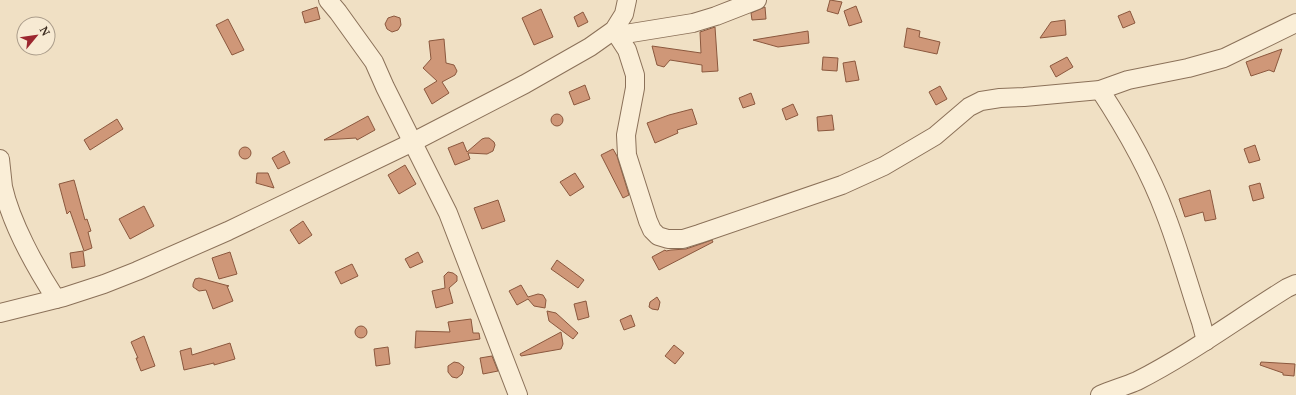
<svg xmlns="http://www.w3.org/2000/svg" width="1296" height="395" viewBox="0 0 1296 395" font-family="'Noto Serif',serif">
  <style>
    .building { fill: #cf9778; stroke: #8b583e }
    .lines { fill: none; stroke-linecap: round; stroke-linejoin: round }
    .minor-casing { stroke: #8b7159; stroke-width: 20 }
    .minor { stroke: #faeed7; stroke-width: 18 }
  </style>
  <rect width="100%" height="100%" fill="#f0e0c4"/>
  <!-- building -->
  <g class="building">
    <path d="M830,0l12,2 -4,12 -11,-3z"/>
    <path d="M856,6l6,16 -13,4 -5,-15z"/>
    <path d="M317,7l3,12 -15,4 -3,-11z"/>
    <path d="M765,7l1,12 -14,1 -1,-7z"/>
    <path d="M541,9l12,28 -19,8 -12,-27z"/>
    <path d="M1130,11l5,12 -12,5 -5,-12z"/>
    <path d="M583,12l5,10 -10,5 -4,-10z"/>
    <path d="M394,16l6,2 1,7 -3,5 -6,2 -5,-3 -2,-5 3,-6z"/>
    <path d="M228,19l16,31 -12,5 -16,-30z"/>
    <path d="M1065,20l1,15 -26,3 11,-16z"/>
    <path d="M715,27l3,44 -16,1v-7l-32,-5 -6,7 -7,-2 -5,-19 49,7 -1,-21z"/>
    <path d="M907,28l13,3 -1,6 21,5 -3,12 -33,-7z"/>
    <path d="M808,31l1,12 -31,4 -25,-7z"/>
    <path d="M444,39l2,24 8,2 3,6 -2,4 -13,7 7,11 -17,11 -8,-15 13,-8 -14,-13 8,-9 -2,-18z"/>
    <path d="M1282,49l-8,23 -5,-2 -18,6 -5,-14z"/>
    <path d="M823,57l15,1 -1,13 -15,-1z"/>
    <path d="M1067,57l6,10 -17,10 -6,-11z"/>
    <path d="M855,61l4,19 -13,2 -3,-19z"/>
    <path d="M585,85l5,14 -16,6 -5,-13z"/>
    <path d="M940,86l7,13 -11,6 -7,-13z"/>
    <path d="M751,93l4,11 -12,4 -4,-10z"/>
    <path d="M793,104l5,11 -12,5 -4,-11z"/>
    <path d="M692,109l5,15 -20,6 1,3 -23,10 -8,-20 22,-8z"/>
    <circle cx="557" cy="120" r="6"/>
    <path d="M832,115l2,15 -16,1 -1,-14z"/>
    <path d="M368,116l7,14 -18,10 -1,-2 -32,2z"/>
    <path d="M117,119l6,10 -33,21 -6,-10z"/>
    <path d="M485,138h4l5,4 1,3 -2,6 -6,3 -19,-1 2,6 -15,6 -7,-17 15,-6 4,10 15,-13z"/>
    <path d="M1255,145l5,15 -11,3 -5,-14z"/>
    <circle cx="245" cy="153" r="6"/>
    <path d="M613,149l4,7 12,39 -6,3 -22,-43z"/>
    <path d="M284,151l6,12 -12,6 -6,-11z"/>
    <path d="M405,165l11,19 -17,10 -11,-19z"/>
    <path d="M257,173h11l6,15 -18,-5z"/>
    <path d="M575,173l9,14 -14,9 -10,-14z"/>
    <path d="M74,180l11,40 2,-1 4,12 -3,1 4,16 -8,3 -14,-40 -3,3 -8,-30z"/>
    <path d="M1260,183l4,15 -11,3 -4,-15z"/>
    <path d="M1210,190l6,29 -11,2 -2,-9 -18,5 -6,-18z"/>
    <path d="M498,200l7,21 -23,8 -8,-21z"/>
    <path d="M144,206l10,20 -24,13 -11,-20z"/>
    <path d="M303,221l9,14 -13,9 -9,-14z"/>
    <path d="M712,240l1,2 -54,28 -7,-13 13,-7 1,1 5,-1 15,-1z"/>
    <path d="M83,251l2,15 -13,2 -2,-15z"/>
    <path d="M230,252l7,22 -18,5 -7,-21z"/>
    <path d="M418,252l5,10 -13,6 -5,-9z"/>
    <path d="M557,260l27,20 -6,8 -27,-19z"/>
    <path d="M352,264l6,12 -17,8 -6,-12z"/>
    <path d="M448,272l5,1 4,3v5l-8,7 4,15 -17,5 -4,-17 13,-3 -1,-12z"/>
    <path d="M199,278l30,8h-2l6,15 -20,8 -7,-19 -7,1 -6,-4v-3l2,-5z"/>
    <path d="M521,285l7,12 10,-3 5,1 3,5 -1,8 -11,-2 -6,-7 -11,6 -8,-14z"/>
    <path d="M657,297l3,5 -1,5 -1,3 -6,-1 -3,-2 1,-5z"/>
    <path d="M586,301l3,16 -11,3 -4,-16z"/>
    <path d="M547,311l9,2 22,20 -5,6 -24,-18z"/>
    <path d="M631,315l4,11 -11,4 -4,-10z"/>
    <path d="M471,319l2,14h6l1,6 -65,9 1,-17 34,1 -2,-10z"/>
    <circle cx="361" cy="332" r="6"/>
    <path d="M561,332l2,12 -2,5 -40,7 -1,-2z"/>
    <path d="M144,336l11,30 -14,5 -5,-13h2l-7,-16z"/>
    <path d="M230,343l5,16 -21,6v-2l-30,7 -4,-19 11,-3 1,7z"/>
    <path d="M674,345l10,8 -9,11 -10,-8z"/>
    <path d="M388,347l2,17 -14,2 -2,-17z"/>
    <path d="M492,356l6,15 -15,3 -3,-16z"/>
    <path d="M454,362l5,1 5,4 -2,7 -5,4 -5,-1 -4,-5v-6z"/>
    <path d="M1261,362l34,2 -1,12 -11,-1v-2l-23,-8z"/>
  </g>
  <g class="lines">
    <!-- minor casing -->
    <g class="minor-casing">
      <g id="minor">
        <path d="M328,0l10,12 36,50 11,25 63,126 70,182"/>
        <path d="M614,30l13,20 8,25v13l-9,47 1,20 21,66 4,9 6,6 10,3h15l16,-5 143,-49 42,-19 51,-30 34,-29 12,-6 19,-3 24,-1 76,-7 28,-10 60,-12 36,-10 72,-35"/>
        <path d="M619,35l74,-12 23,-7 41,-16"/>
        <path d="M1100,90c25,38 49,80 65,123 14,36 24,73 36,109l5,19"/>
        <path d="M0,159c1,9 2,18 3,28 8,36 33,81 53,112"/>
        <path d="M0,313l64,-16 40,-13 33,-13 91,-40 185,-89 112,-58 65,-37 24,-17 10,-16 3,-14"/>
        <path d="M1100,395c12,-5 25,-9 37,-14 53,-27 100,-62 150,-93l9,-4"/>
      </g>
    </g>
    <!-- minor -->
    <use href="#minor" class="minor"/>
  </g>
  <!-- north arrow -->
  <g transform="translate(36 36) rotate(61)"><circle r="19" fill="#f7ead3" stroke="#ab9d8b"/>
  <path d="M0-3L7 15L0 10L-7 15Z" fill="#9c272f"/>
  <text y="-6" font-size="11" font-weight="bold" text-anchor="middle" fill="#3a2a1e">N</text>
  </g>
</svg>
